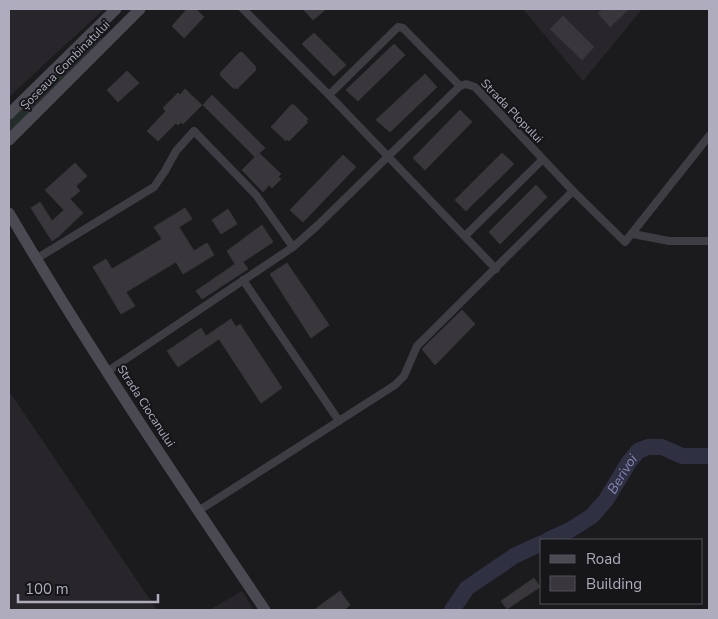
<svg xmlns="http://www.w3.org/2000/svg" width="718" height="619" viewBox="0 0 718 619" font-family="'Nunito Sans',sans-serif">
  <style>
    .built { fill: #28262a }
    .green { fill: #242d2a }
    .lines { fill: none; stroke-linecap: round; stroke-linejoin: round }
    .river { stroke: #2f3142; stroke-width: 16 }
    .building { fill: #39373c; stroke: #363439 }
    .street { stroke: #3f3d44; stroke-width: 8 }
    .secondary { stroke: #4b4952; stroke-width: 11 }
    .labels { text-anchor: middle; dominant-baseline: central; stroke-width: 4; stroke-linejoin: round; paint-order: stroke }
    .street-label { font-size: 12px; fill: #afacbd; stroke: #161518 }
    .water-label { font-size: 14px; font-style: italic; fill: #8387b8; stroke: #161518 }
  </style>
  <rect width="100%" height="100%" fill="#1b1a1d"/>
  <!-- built -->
  <g class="built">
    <path d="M9,9h95l-95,88z"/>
    <path d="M523,9h119l-59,72z"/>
    <path d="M9,391l148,219h-148z"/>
    <path d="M242,591l12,19h-45z"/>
  </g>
  <!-- green -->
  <path class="green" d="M96,35l6,4 -93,95v-14z"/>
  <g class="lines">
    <!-- river -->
    <g class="river">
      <path id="s1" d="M548,540l22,-10 22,-14 14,-16 23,-38 9,-11 10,-4h14l20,9h27"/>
      <path d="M452,610l15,-22 47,-32 28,-13"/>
    </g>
  </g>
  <!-- building -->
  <g class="building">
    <path d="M187,9h9l8,8 -20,21 -12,-12z"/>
    <path d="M303,9h23l-13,11z"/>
    <path d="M603,9h26l-19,18 -12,-14z"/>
    <path d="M563,16l31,31 -12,13 -32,-31z"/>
    <path d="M314,33l32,32 -12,11 -32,-32z"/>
    <path d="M394,44l11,11 -47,46 -12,-11z"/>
    <path d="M242,52l14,15 -1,2 1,1 -19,19 -2,-2 -1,2 -14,-14 1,-3 18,-19z"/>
    <path d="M127,71l12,12 -21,19 -11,-12z"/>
    <path d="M425,74l12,13 -47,45 -14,-12z"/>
    <path d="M185,89l17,16 -19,19 -2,-2 -3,3 -2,-2 -18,18 -11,-10 19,-20 -3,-3 15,-15 2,2z"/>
    <path d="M212,95l53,53 -10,9 -52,-52z"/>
    <path d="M291,105h3l14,14 -2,2 2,1 -19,19 -2,-2 -1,2 -15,-14z"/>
    <path d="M460,110l12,12 -47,48 -12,-12z"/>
    <path d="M259,153l22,21 -3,3 3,2 -9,9 -3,-3 -6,7 -21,-22z"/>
    <path d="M502,153l12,11 -48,47 -11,-11z"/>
    <path d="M343,155l13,12 -53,55 -13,-12z"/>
    <path d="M75,163l12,13 -11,10 4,5 -10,8 13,14 -24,23 -7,5 -21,-33 9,-6 12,19 12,-11 -19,-20z"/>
    <path d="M536,185l11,12 -47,47 -11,-12z"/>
    <path d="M185,208l7,11 -13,8 15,24 13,-8 7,12 -31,19 -7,-12 -50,30 9,14 -14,8 -28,-47 13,-8 6,10 50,-30 -8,-12z"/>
    <path d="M228,209l9,15 -16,10 -9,-14z"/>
    <path d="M262,225l11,17 -30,20 5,7 -46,30 -6,-8 39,-27 -8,-13z"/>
    <path d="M287,263l42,62 -18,13 -41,-64z"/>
    <path d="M462,310l13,14 -40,41 -13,-16z"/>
    <path d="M231,319l5,8 4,-3 42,64 -21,15 -42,-64 -41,28 -11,-16 34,-23 5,8z"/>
    <path d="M534,578l6,9 -33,22 -6,-8z"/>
    <path d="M340,591l10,14 -6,5h-30z"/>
  </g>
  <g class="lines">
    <!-- street -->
    <g class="street">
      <path d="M243,9l86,86 167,174"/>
      <path d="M329,95l69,-68 5,1 57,58"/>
      <path d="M633,234l36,7h40"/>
      <path d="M465,236l77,-76"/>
      <path d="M36,259l118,-72 11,-16 11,-20 18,-20 62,64 37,52"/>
      <path d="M243,280l96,141"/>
      <path d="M108,371l185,-124 25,-22 142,-139 6,-2 9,3 98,104"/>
      <path d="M198,511l197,-126 9,-9 13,-30 156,-155 52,51 84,-106"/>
    </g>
    <!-- secondary -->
    <g class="secondary">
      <path d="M9,114l107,-105"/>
      <path d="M9,140l131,-131"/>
      <path d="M9,213c80,136 168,267 256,397"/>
    </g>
  </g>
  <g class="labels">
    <!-- street labels -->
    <g class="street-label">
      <text transform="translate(65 65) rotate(-45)">Șoseaua Combinatului</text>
      <text transform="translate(512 111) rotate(46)">Strada Plopului</text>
      <text transform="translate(146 406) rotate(57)">Strada Ciocanului</text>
    </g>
    <!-- water labels -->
    <g class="water-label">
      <text stroke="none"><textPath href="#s1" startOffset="102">Berivoi</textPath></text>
    </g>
  </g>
  <!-- border -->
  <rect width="718" height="619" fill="none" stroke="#afacbd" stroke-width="20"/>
  <!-- legend -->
  <rect x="540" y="539" width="162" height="65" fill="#161518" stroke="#53515a"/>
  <rect x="550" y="555" width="25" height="8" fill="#4b4952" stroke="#53515a"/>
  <text x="586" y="564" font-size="15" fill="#afacbd">Road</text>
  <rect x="550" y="576" width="25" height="15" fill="#39373c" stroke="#53515a"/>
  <text x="586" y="589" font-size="15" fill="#afacbd">Building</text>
  <!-- scale -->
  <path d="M18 594v8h140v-8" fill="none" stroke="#afacbd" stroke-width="2.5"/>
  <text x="25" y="594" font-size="15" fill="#afacbd" stroke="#161518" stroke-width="4" paint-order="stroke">100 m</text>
</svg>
